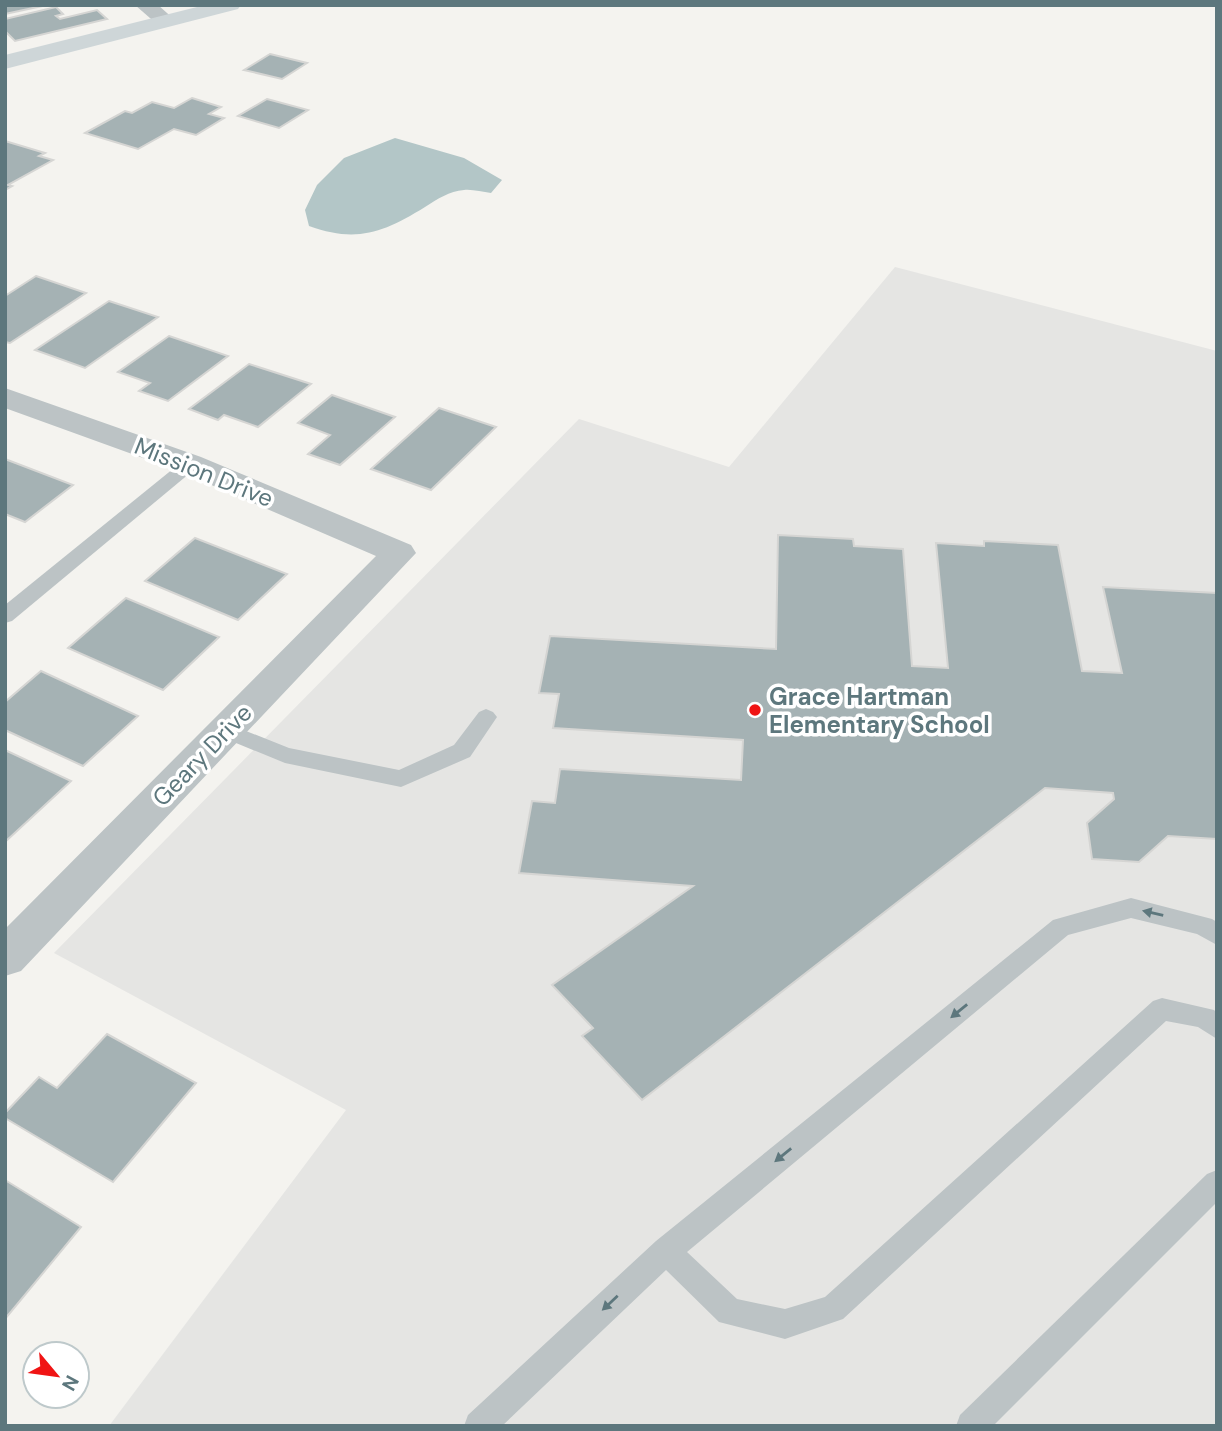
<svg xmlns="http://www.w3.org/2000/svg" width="1222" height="1431" viewBox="0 0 1222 1431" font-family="'DM Sans',sans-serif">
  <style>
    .built { fill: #e5e5e3 }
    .water { fill: #b3c6c7 }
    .building { fill: #a5b2b4; stroke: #d5d5d3; stroke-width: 2 }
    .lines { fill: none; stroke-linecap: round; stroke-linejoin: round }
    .lane { fill: #bcc3c5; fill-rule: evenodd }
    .street { fill: #bcc3c5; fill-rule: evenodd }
    .secondary { fill: #ced6d8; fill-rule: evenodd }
    .oneway { fill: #5d777d }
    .poi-dot { fill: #f01414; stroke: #fff; stroke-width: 2.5 }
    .labels { text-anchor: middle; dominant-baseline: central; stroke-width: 7; stroke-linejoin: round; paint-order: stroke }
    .street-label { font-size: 24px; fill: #5d777d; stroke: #fff }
    .poi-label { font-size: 24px; font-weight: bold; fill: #5d777d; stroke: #fff; text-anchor: start }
  </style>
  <rect width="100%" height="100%" fill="#f4f3ef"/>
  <!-- built -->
  <path class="built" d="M895,267l322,84v1075h-1108l237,-316 -292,-157 525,-534 150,48z"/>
  <!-- water -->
  <path class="water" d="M395,138l69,20 38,22 -11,13c-9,-1 -19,-4 -27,-3 -15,1 -26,9 -39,17 -42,26 -69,36 -116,19l-4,-16 12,-25 27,-27z"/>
  <!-- building -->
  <g class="building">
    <path d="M5,5h42l-42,9z"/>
    <path d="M56,7l7,7 -7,2 4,3 37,-9 10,9 -92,22 -10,-10v-12z"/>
    <path d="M270,54l37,9 -25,16 -38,-9z"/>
    <path d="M192,98l29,9 -12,7 15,4 -28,17 -22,-6 -36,20 -53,-16 40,-22 7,2 20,-11 22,6z"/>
    <path d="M267,99l41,11 -29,18 -41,-12z"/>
    <path d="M5,141l40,12 -6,3 14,4 -45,25 4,1 -7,4z"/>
    <path d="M36,276l50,17 -76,50 -5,-1v-46z"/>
    <path d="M109,301l49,16 -73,51 -50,-18z"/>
    <path d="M169,336l59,20 -60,45 -29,-10 11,-8 -32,-11z"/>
    <path d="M249,364l62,20 -53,43 -34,-12 -6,5 -29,-11z"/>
    <path d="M332,395l63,22 -55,48 -32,-11 22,-19 -32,-12z"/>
    <path d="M439,408l57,19 -65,63 -60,-21z"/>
    <path d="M5,459l68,26 -48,37 -20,-8z"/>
    <path d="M778,535l75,4 1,7 49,3 9,117 36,2 -12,-125 48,3v-5l74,4 24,126 40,2 -19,-86 114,6v246l-49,-3 -29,26 -47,-3 -5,-36 27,-24 -1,-6 -68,-5 -403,312 -60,-64 11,-8 -41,-43 141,-99 -174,-13 13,-72 23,2 5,-34 181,11 2,-40 -190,-12 6,-34 -20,-1 11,-57 226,13z"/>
    <path d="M195,538l92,36 -49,46 -93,-39z"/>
    <path d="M126,598l93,39 -56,53 -95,-42z"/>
    <path d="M41,671l97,45 -55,50 -78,-36v-28z"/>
    <path d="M5,750l66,31 -66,61z"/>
    <path d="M107,1034l89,49 -83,99 -108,-64v-5l34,-36 18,11z"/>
    <path d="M5,1180l76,47 -76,92z"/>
  </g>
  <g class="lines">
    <!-- lane -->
    <g class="lane">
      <path d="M190,459l9,5 -3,4 -184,153 -7,2v-18l179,-145z"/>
      <path d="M486,709l7,3 4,5 -27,40 -69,30 -116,-24 -66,-27 -4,-5 4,-5 7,-3 63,25 110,22 55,-25 25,-33z"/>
      <path d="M1131,898l81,21 5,3v23l-20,-11 -66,-16 -63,17 -381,317 50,47 48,10 40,-12 328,-296 9,-3 52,12 3,3v26l-19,-12 -32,-6 -323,298 -58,20 -66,-17 -53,-52 -164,156h-38l4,-11 188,-174 397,-321z"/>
      <path d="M1217,1170v32l-224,224h-37l4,-11 247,-241z"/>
    </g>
    <!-- street -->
    <g class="street">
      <path d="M135,5h23l18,16 -4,4h-14z"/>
      <path d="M5,388l196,69 210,88 5,8 -395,418 -16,5v-47l371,-373 -197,-85 -174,-63z"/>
    </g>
    <!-- secondary -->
    <path class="secondary" d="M205,5h36l-3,4 -233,60v-14z"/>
  </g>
  <!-- one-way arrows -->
  <defs><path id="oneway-solid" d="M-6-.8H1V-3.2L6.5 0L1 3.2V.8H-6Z" transform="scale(1.75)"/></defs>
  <g class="oneway">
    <use href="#oneway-solid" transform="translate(1153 913) rotate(-167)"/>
    <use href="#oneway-solid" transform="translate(959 1011) rotate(141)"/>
    <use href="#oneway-solid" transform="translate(783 1155) rotate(141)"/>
    <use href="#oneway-solid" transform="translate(610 1303) rotate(137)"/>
  </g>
  <!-- markers -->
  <circle class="poi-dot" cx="755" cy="710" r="7"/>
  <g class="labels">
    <!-- street labels -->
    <g class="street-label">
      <text transform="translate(204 472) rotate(22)">Mission Drive</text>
      <text transform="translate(202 755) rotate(-46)">Geary Drive</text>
    </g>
    <!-- poi labels -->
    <g class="poi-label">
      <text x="769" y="696">Grace Hartman<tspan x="769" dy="28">Elementary School</tspan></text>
    </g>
  </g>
  <!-- border -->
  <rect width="1222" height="1431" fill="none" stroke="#5d777d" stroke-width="14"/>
  <!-- north arrow -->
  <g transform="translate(56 1375) rotate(119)"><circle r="33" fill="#ffffff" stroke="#bec9cb" stroke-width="2"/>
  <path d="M0-5L12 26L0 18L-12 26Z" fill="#f01414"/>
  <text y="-10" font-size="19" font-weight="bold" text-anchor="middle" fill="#5d777d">N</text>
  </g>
</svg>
